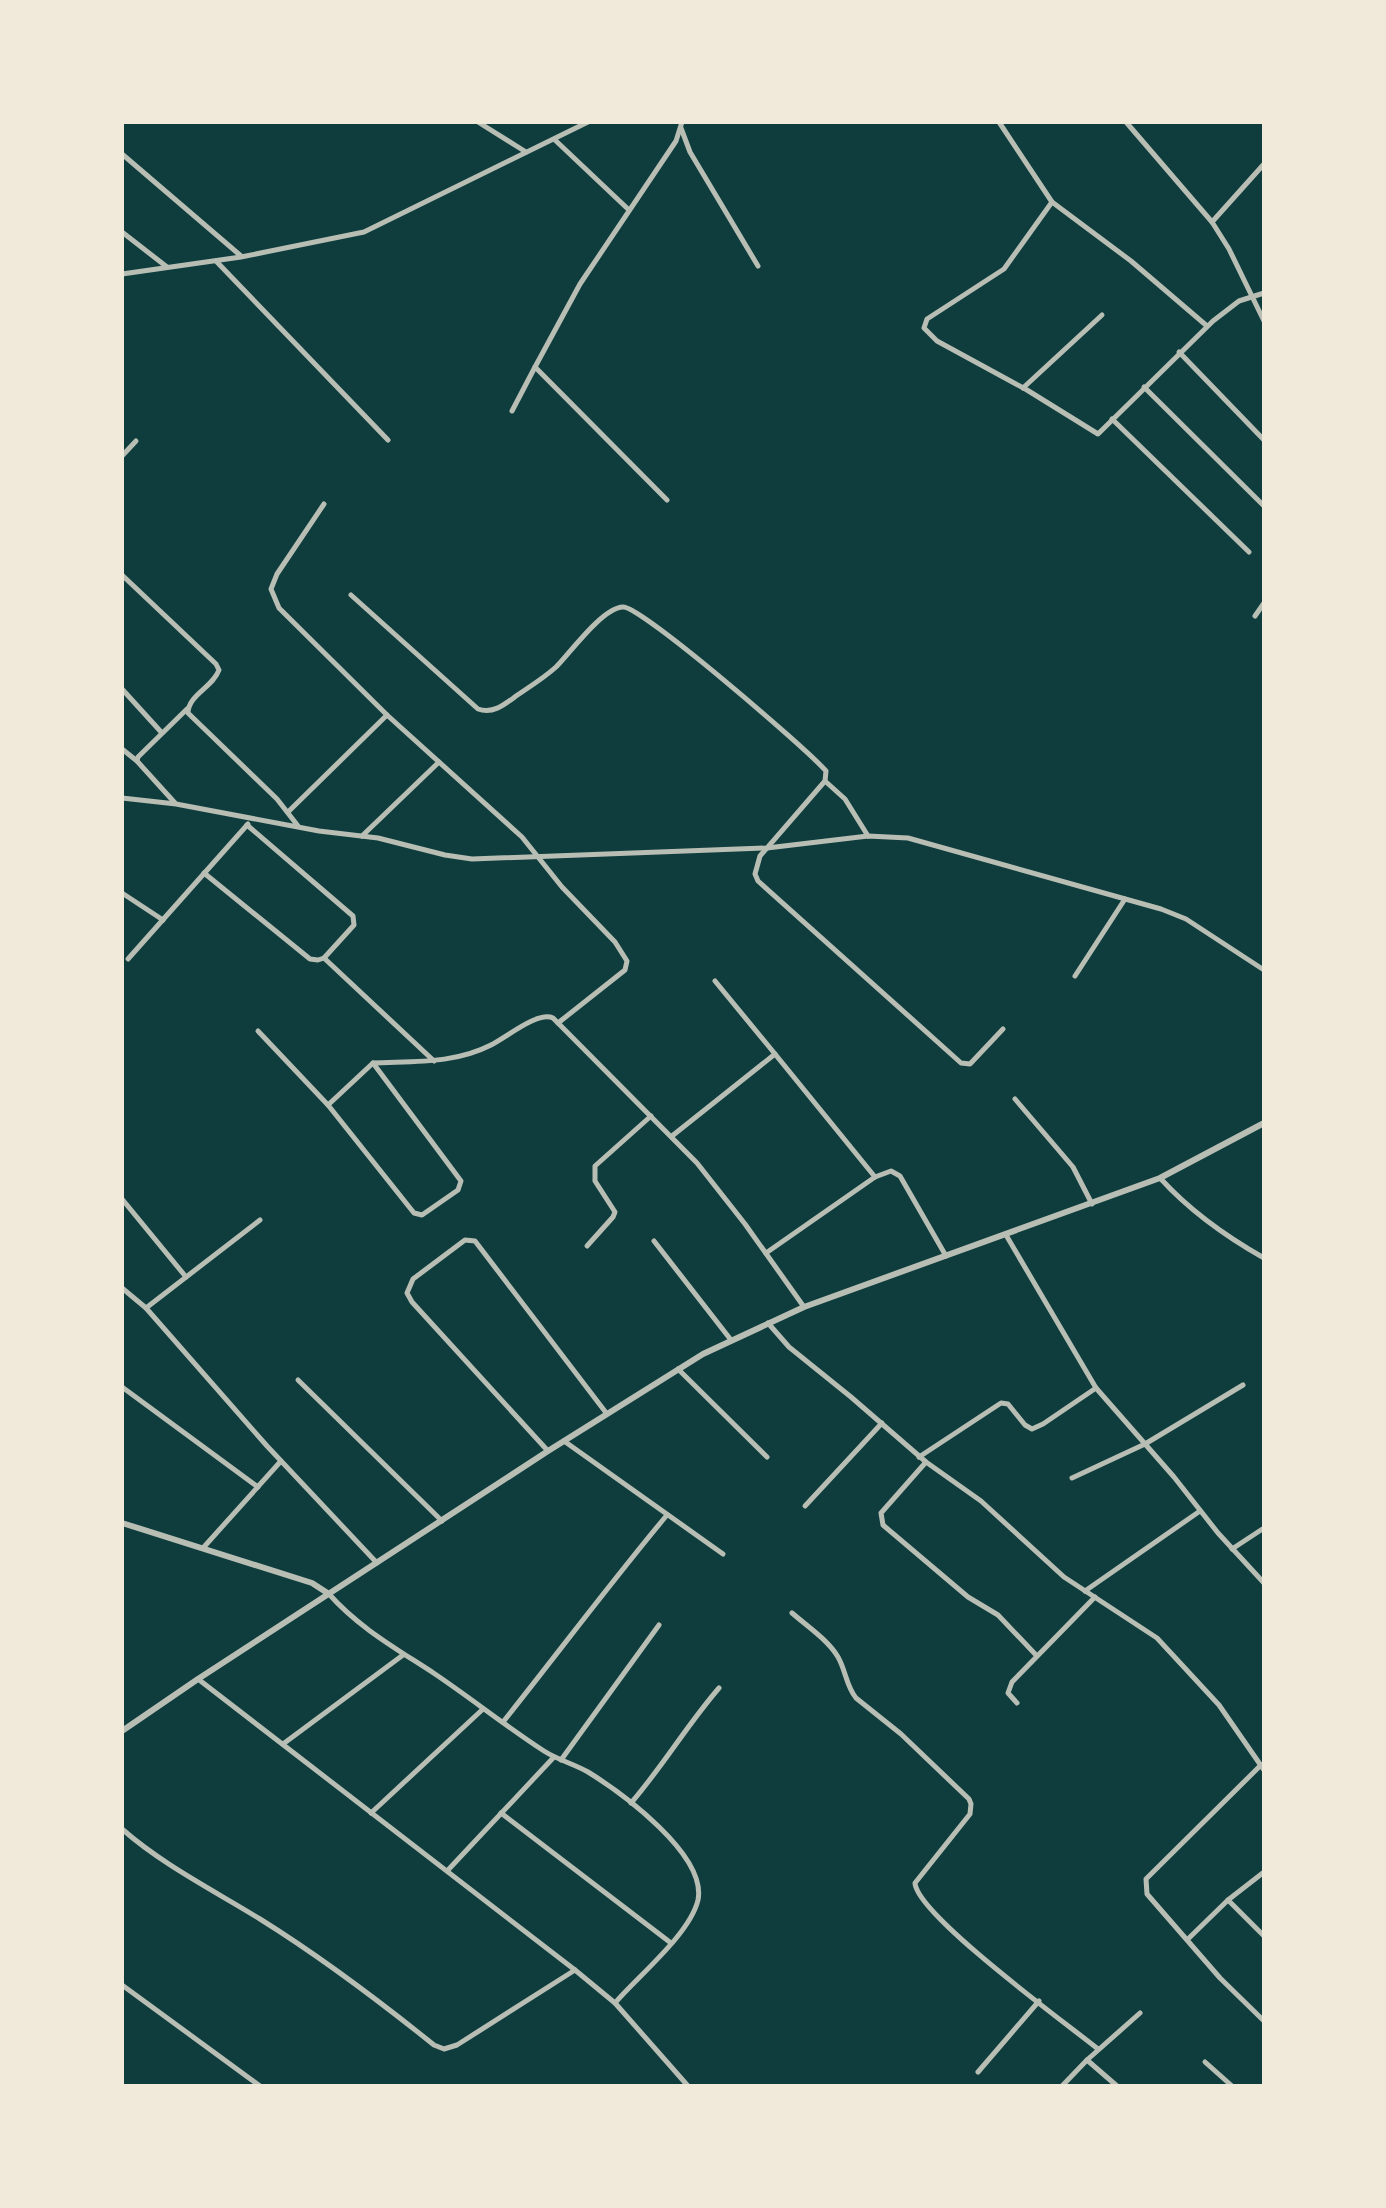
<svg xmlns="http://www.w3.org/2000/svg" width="1386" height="2208" viewBox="0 0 1386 2208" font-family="'Noto Serif',serif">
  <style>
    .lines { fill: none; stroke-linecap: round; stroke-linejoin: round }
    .minor { stroke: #b8beb3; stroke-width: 5 }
    .tertiary { stroke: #b8beb3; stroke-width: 6 }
  </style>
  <rect width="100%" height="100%" fill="#0f3d3e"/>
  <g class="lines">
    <!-- minor -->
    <g class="minor">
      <path d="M478,122l48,30"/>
      <path d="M999,122l53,80 79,59 76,65"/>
      <path d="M1126,122l86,100"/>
      <path d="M681,128l9,24 68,114"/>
      <path d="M555,140l74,70"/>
      <path d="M122,154l119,102"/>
      <path d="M1264,164l-52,58 17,27 35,72"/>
      <path d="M1052,202l-48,67 -77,50 -3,9 13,13 90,49 71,44 115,-113 26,-20 25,-8"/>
      <path d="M122,232l45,35"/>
      <path d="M216,261l172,179"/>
      <path d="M122,274l119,-17 123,-25 224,-110"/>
      <path d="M1179,352l85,88"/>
      <path d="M1144,387l120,119"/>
      <path d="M1023,388l79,-73"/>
      <path d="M512,411l23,-44"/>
      <path d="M1112,419l137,133"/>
      <path d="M122,456l14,-15"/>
      <path d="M667,500l-132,-133 45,-83 96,-143 6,-19"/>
      <path d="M324,504l-47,70 -6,15 8,19 108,107 135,122 40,50 53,55 12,19 -2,9 -67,53 -5,-5c-15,-7 -46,19 -62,27 -37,19 -77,16 -118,18l-45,42"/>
      <path d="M122,575l94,89 3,6c-6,17 -31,25 -31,43l89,86 21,27"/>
      <path d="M351,595l127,114c15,5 26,-4 38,-13 13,-9 28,-18 40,-29 15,-15 46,-59 67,-60 18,-1 184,142 203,164l-1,10 -65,75 -5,18 3,7 203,182 9,1 33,-35"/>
      <path d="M1255,616l9,-13"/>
      <path d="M122,689l40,44"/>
      <path d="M122,749l15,12"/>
      <path d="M825,781l20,18 23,37"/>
      <path d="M122,798l54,6 143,27 59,7 67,17 27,4 295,-11 101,-12 40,2 253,71 25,10 78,51"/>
      <path d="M175,803l-38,-42 1,-4 49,-48"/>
      <path d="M288,812l99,-97"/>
      <path d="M362,836l77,-74"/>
      <path d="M204,873l106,86 8,1 6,-2 30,-33 -1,-9 -106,-91"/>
      <path d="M122,893l41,27"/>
      <path d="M324,958l110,103"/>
      <path d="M128,959l120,-135"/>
      <path d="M1075,976l50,-77"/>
      <path d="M558,1023l139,140 48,61 59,83"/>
      <path d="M258,1031l70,74 86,108 8,2 36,-25 3,-9 -88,-118"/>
      <path d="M775,1054l100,123"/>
      <path d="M1015,1099l58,68 19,37"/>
      <path d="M672,1136l103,-82 -60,-73"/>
      <path d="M1160,1178c30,33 65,58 104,80"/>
      <path d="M122,1199l64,78"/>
      <path d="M1006,1235l90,153 78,89 44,56 46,50"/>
      <path d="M654,1241l77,99"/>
      <path d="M587,1246l26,-29 2,-5 -20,-31v-15l56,-50"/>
      <path d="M766,1253l109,-76 16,-6 9,5 46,80"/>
      <path d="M122,1288l24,20 121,138 110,117"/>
      <path d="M146,1308l114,-88"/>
      <path d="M768,1323l21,24 62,50 75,65 55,39 83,76 93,61 62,67 45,65"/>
      <path d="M678,1369l89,88"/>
      <path d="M298,1380l144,141"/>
      <path d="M122,1387l136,100"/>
      <path d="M564,1441l159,113"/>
      <path d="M548,1451l-136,-149 -5,-9 6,-14 52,-39 10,1 132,173"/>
      <path d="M919,1457l82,-54 7,1 17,21 7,4 11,-5 53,-36"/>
      <path d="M926,1462l-45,51 2,12 85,72 30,18 38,40"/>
      <path d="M1072,1478l73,-34 98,-59"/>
      <path d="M805,1506l77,-83"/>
      <path d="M203,1548l78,-87"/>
      <path d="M1232,1549l32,-21"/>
      <path d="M1085,1591l115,-80"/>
      <path d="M329,1594c30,34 68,55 106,80 37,25 72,53 109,77 14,9 30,13 44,21 34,21 119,83 110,128 -8,34 -60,76 -83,103"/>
      <path d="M792,1613c15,13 36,27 46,44 8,14 8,29 18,41l45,36 68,65 2,5 -1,10 -55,69c2,32 152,141 183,166"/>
      <path d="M198,1679l377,291 40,33 73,83"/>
      <path d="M1017,1703l-9,-10 4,-11 83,-85"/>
      <path d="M503,1722c55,-69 108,-140 164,-207"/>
      <path d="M283,1744l120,-89"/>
      <path d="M561,1760l98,-135"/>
      <path d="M1261,1765l-115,114 1,15 73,84 44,43"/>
      <path d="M631,1803c32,-37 56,-78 88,-115"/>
      <path d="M371,1813l112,-104"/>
      <path d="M501,1813l170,130"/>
      <path d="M122,1829c41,36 91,61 138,90 61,38 118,81 174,126l10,4 13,-4 118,-75"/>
      <path d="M448,1870l106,-113"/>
      <path d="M1228,1900l36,36"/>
      <path d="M1188,1939l40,-39 36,-28"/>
      <path d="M122,1985l138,101"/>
      <path d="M1087,2060l30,26"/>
      <path d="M1205,2062l27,24"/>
      <path d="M978,2072l61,-71"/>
      <path d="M1062,2086l25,-26 53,-47"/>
    </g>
    <!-- tertiary -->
    <g class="tertiary">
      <path d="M122,1523l190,60 17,11"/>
      <path d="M122,1731l76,-52 350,-228 155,-97 101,-47 356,-129 104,-55"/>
    </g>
  </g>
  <!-- border -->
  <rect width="1386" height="2208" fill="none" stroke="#f1e9da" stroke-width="248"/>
</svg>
